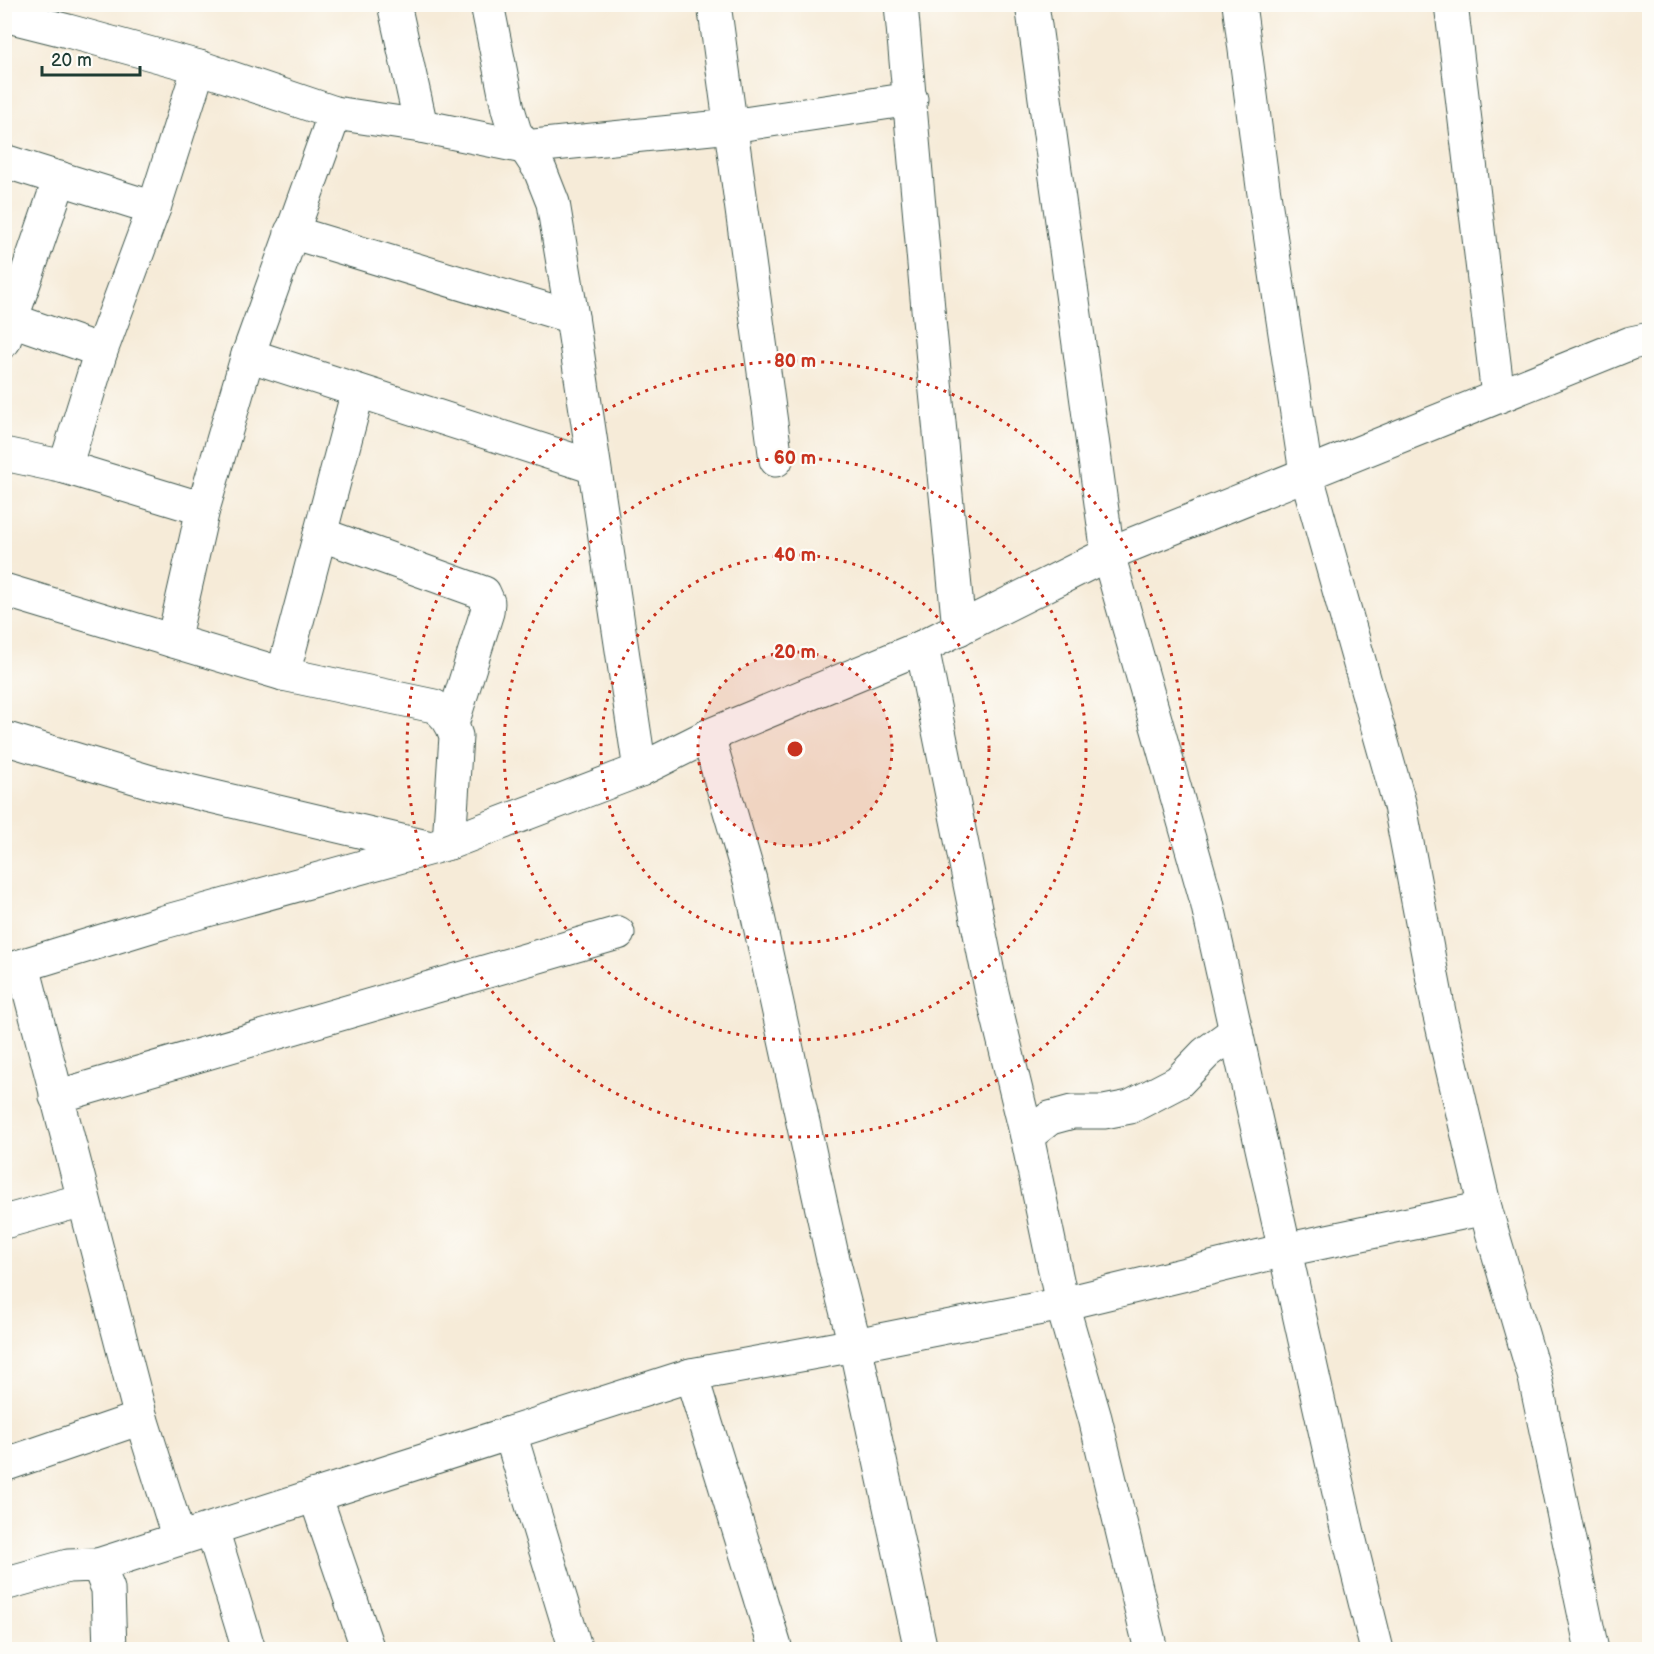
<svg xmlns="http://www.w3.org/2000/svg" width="1654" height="1654" viewBox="0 0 1654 1654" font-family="'Balsamiq Sans',sans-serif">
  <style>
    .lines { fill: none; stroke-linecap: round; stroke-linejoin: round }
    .minor-casing { stroke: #3f574d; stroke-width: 35 }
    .minor { stroke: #fff; stroke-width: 33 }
    .ring { fill: none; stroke: #c8321e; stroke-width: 3; stroke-dasharray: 3 6 }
    .centre { fill: #c8321e; stroke: #fdfcf7; stroke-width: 3 }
    .ring-label { font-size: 18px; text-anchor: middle; font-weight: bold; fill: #c8321e; stroke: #fdfcf7; stroke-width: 4.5; stroke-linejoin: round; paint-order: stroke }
  </style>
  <rect width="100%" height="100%" fill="#fdfcf7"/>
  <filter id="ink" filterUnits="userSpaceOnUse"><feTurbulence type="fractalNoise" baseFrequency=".0167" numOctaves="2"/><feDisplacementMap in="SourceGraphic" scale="12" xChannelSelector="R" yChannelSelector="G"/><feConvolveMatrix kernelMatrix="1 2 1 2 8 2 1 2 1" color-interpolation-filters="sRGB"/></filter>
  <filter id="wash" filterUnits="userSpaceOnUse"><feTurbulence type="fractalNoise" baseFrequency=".008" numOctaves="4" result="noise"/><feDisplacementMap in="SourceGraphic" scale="24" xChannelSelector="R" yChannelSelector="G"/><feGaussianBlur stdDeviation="1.35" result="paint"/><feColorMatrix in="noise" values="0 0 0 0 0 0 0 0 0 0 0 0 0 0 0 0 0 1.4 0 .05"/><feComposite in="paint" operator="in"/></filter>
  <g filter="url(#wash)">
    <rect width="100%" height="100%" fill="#f6ebd8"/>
  </g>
  <g filter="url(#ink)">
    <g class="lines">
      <!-- minor casing -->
      <g class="minor-casing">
        <g id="minor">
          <path d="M394,4l27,122"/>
          <path d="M487,4l21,105 7,23 25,38 13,33 19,114 68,453"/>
          <path d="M714,4l62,456"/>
          <path d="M901,4l27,305 31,320"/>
          <path d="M1032,4l76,550 99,348 141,631 29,117"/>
          <path d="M1239,4l24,183 43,286 94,333 39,206 46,196 50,170 57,272"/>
          <path d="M1451,4l47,392"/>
          <path d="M4,15l64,16 131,36 136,46 86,13 103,21 207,-21 180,-27"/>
          <path d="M4,161l150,47"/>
          <path d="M291,232l281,85"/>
          <path d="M12,320l89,31"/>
          <path d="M4,341l56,-163"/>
          <path d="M248,355l346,112"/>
          <path d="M4,454l61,13 138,42"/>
          <path d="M65,467l36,-116 53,-143 45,-141"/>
          <path d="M320,534l164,59 4,9 -1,10 -35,112"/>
          <path d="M4,590l279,84 151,32c12,8 18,17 22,30l-7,107"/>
          <path d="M173,641l30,-132 45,-154 87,-242"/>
          <path d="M922,647l69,341 36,148 35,168 33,114 56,232"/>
          <path d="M283,674l75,-283"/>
          <path d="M708,736l42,144 82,375 23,90 66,305"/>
          <path d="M4,738l147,44 276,65"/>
          <path d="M23,966l118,452 38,121"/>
          <path d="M4,971l160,-49 285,-79 191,-73 68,-34 214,-89 186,-93 523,-211 19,-4"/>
          <path d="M56,1097l562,-164"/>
          <path d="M1027,1136l23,-18 22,-6h32l26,-5 48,-25 28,-29 30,-22"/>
          <path d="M4,1222l79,-22"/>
          <path d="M691,1375l85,275"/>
          <path d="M510,1433l66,217"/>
          <path d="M4,1465l137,-47"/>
          <path d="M315,1495l53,155"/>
          <path d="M212,1529l37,121"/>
          <path d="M98,1565l593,-190 164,-30 207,-41 223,-54 200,-42"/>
          <path d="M4,1584l64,-18 30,-1 10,24 2,61"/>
        </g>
      </g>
      <!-- minor -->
      <use href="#minor" class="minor"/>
    </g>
  </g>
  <!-- distance rings -->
  <circle cx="795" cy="749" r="97" fill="#c8321e" fill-opacity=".12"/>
  <g class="ring">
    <circle cx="795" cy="749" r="97"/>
    <circle cx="795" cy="749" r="194"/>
    <circle cx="795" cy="749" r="291"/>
    <circle cx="795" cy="749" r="388"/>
  </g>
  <circle cx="795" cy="749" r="9" class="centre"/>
  <g class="ring-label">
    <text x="795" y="367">80 m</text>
    <text x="795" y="464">60 m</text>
    <text x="795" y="561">40 m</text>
    <text x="795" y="658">20 m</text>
  </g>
  <!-- margin -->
  <rect width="1654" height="1654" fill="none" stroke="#fdfcf7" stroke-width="24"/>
  <!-- scale -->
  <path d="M42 66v9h98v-9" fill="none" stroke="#1f3d34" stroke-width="3"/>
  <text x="51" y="66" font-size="18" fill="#1f3d34" stroke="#fdfcf7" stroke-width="4.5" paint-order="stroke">20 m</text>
</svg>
